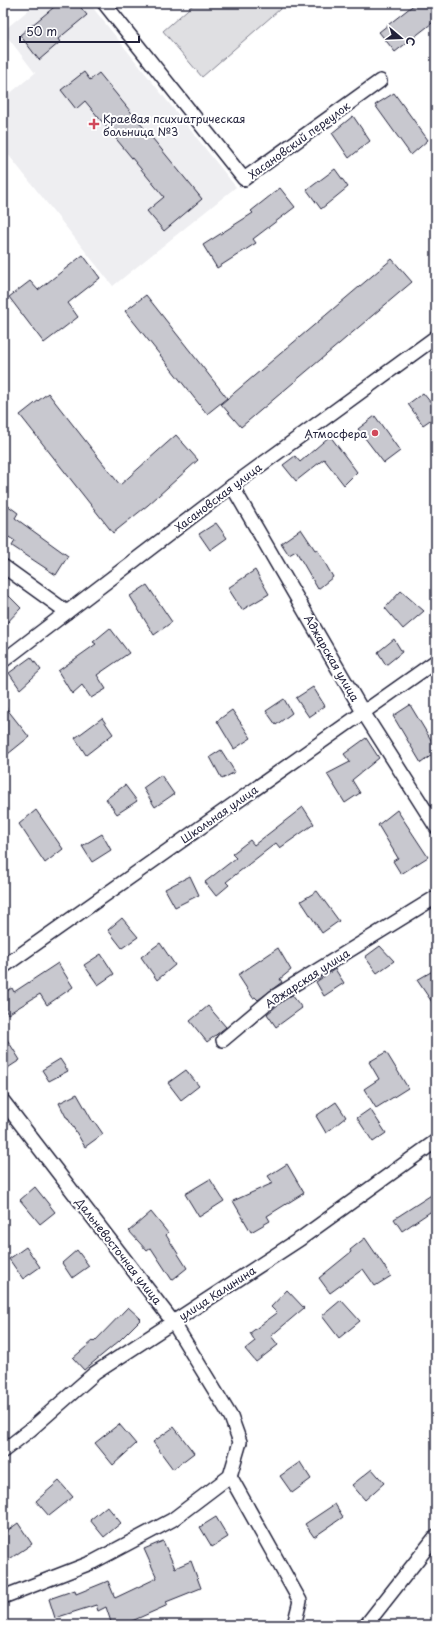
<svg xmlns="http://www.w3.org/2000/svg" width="439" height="1628" font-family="'Playpen Sans',sans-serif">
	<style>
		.built { fill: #eeeef1 }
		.green { fill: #dfdfe2; stroke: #80808e }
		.building { fill: #c8c8cf; stroke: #22223b }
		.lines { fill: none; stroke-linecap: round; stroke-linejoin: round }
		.street-casing { stroke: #22223b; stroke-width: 16 }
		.street { stroke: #fff; stroke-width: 13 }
		.poi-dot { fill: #d1495b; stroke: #fff; stroke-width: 1.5 }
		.labels { text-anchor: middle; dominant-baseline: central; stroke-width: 4; stroke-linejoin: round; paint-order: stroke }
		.poi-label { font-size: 11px; fill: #22223b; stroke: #fff; text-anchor: start }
		.street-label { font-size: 11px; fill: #22223b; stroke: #fff }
	</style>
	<rect width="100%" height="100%" fill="#fff"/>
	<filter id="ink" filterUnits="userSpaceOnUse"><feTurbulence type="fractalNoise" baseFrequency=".025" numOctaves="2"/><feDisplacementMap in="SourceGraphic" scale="8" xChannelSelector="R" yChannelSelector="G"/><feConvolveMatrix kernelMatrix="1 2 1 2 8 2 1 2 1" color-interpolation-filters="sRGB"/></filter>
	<g filter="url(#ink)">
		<polygon class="built" points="37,3 89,3 236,187 113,286 3,148 3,99 35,73 3,31"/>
		<polygon class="green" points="195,3 287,3 202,77 163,31"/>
		<g class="building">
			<polygon points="59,3 77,3 87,15 58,39 60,42 39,60 20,35"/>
			<polygon points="416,3 436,3 436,20 395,52 379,32"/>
			<polygon points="84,72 90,80 99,73 202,199 164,231 147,211 164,197 85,101 76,109 61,90"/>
			<polygon points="394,93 428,140 411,155 375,105"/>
			<polygon points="353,116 370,141 349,158 332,133"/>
			<polygon points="335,169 348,187 321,209 307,190"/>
			<polygon points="280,188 295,207 253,239 256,243 217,268 203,245 253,213 251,211"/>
			<polygon points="83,255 100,278 68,303 78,317 44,343 9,297 30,281 38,290"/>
			<polygon points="392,259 412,282 241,427 221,404"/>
			<polygon points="146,295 227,398 207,414 125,311"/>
			<polygon points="48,393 120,485 176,435 198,460 148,505 113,533 20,415"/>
			<polygon points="423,393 436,409 436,416 423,425 408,404"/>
			<polygon points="375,416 400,451 384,463 358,429"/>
			<polygon points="330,436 357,472 344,485 324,459 296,481 283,465 295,456 300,462"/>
			<polygon points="3,502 18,513 15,518 68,556 56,575 12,546 15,541 4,534 3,536"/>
			<polygon points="216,523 227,538 210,550 199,534"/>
			<polygon points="301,529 315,550 317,549 333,577 318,589 296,551 289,555 281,543"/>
			<polygon points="255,570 269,594 242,610 228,588"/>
			<polygon points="147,585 172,622 154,635 130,596"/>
			<polygon points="401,591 424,611 403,629 385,608"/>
			<polygon points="9,596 21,608 3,627 3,603"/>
			<polygon points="110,628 129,653 97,675 106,689 91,698 82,685 72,694 58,671 96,644 93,642"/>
			<polygon points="394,639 402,652 386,665 378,652"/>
			<polygon points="31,657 41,670 20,689 9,673"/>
			<polygon points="313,687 325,706 309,717 296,698"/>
			<polygon points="284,699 292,713 276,725 266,711"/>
			<polygon points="3,704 29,737 3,758"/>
			<polygon points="410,705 436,748 436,752 421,763 393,716"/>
			<polygon points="232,710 251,738 234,749 217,721"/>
			<polygon points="102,718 113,734 86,755 75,738"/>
			<polygon points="366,738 379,758 352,780 360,793 345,803 327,774 350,762 344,754"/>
			<polygon points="221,750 235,772 222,779 210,757"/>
			<polygon points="161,775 174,794 155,807 143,788"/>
			<polygon points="125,785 137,801 117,814 106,799"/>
			<polygon points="303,807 314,824 280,848 276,843 226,882 229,885 216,896 205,882 236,858 232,854 250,840 254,845"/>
			<polygon points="36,810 63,849 45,863 19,824"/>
			<polygon points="397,810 428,857 401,874 393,861 398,858 378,825"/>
			<polygon points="102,834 111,850 92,862 82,846"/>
			<polygon points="190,876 199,895 175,907 165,889"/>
			<polygon points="317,891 339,921 322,933 301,901"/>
			<polygon points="122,918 138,937 122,948 108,930"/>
			<polygon points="160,943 175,965 157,980 141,957"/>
			<polygon points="380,946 394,961 377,973 365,957"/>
			<polygon points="278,948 291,970 280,979 282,982 258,1000 255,997 253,998 238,975"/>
			<polygon points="101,954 114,974 98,985 84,965"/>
			<polygon points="58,963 73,987 47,1005 40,994 8,1014 3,1007 3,993 12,988 14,992"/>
			<polygon points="335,969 344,983 324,996 316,982"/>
			<polygon points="436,969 436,1008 417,980"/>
			<polygon points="292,995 302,1008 276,1027 267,1014 279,1004"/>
			<polygon points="208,1006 226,1027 207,1042 190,1021"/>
			<polygon points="3,1033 20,1060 3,1071"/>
			<polygon points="386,1052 408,1088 376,1108 364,1089 379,1079 369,1062"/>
			<polygon points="60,1059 68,1071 49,1081 42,1070"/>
			<polygon points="186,1070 199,1086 181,1100 168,1083"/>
			<polygon points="77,1094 93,1122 94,1121 103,1134 85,1147 67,1117 66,1117 59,1103"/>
			<polygon points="336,1102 346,1117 326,1133 316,1116"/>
			<polygon points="370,1109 386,1133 373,1142 357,1118"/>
			<polygon points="287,1164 304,1193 267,1216 270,1221 251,1232 233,1201 273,1183 268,1176"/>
			<polygon points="210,1179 224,1201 199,1217 185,1194"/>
			<polygon points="35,1187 55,1212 40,1224 20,1200"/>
			<polygon points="436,1192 436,1208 402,1231 394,1219"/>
			<polygon points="151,1212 168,1233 166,1235 187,1268 172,1280 151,1248 147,1251 129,1231"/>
			<polygon points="365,1238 391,1276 375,1286 363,1269 330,1293 319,1278 351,1252 350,1250"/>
			<polygon points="26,1247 40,1267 23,1279 9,1259"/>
			<polygon points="77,1250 89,1266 72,1278 62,1263"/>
			<polygon points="287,1290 304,1308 271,1336 278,1345 256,1362 245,1349 255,1341 250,1333 277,1313 271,1307"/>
			<polygon points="341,1300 360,1321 339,1338 322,1316"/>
			<polygon points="128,1307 141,1319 119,1341 84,1370 73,1358 93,1341 94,1342"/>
			<polygon points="119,1424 136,1444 113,1465 95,1443"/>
			<polygon points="174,1427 194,1453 173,1469 153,1442"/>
			<polygon points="300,1462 311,1479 292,1493 280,1476"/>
			<polygon points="372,1469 384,1483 365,1500 352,1485"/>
			<polygon points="59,1481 73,1497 49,1516 36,1501"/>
			<polygon points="335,1504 343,1517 314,1537 305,1524"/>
			<polygon points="107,1506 121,1523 104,1537 90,1520"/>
			<polygon points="216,1517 228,1537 212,1547 200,1527"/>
			<polygon points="18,1523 32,1544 8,1560 3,1553 3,1534"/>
			<polygon points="163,1541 175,1568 191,1561 201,1588 166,1602 168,1605 123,1625 112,1625 106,1607 98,1611 96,1605 55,1618 49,1599 75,1590 76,1594 108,1581 115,1598 157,1578 144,1549"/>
		</g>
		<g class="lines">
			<defs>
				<g id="street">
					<polyline points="104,3 244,179 380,81"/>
					<polyline points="232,486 363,712 436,827"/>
					<polyline points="3,566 67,612"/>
					<polyline points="3,661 232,486 436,337"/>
					<polyline points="3,967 436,661"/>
					<polyline points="223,1040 274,997 436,897"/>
					<polyline points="3,1101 173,1322 231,1417 240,1442 230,1476"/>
					<polyline points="3,1451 30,1430 95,1373 300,1239 436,1141"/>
					<polyline points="230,1476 300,1601 294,1625"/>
					<polyline points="3,1597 93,1562 172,1520 230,1476"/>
					<polyline points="366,1625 436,1536"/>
				</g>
			</defs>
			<use href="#street" class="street-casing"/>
			<use href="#street" class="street"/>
		</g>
	</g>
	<g class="poi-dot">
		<path d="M92 118h4v4h4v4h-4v4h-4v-4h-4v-4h4z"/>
		<circle cx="375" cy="433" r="4"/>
	</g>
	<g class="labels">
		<g class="poi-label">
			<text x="103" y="118">Краевая психиатрическая<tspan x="103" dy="13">больница №3</tspan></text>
			<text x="367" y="433" text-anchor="end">Атмосфера</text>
		</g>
		<g class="street-label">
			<text transform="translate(299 140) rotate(-36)">Хасановский переулок</text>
			<text transform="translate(218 497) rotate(-37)">Хасановская улица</text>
			<text transform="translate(332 658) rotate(60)">Аджарская улица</text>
			<text transform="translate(219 814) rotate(-35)">Школьная улица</text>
			<text transform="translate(307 978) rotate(-33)">Аджарская улица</text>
			<text transform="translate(119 1251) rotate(52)">Дальневосточная улица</text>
			<text transform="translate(217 1293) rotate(-33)">улица Калинина</text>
		</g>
	</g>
	<rect width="439" height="1628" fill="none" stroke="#fff" stroke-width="16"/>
	<rect x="8" y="8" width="423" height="1612" fill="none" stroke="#22223b" stroke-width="1.5" filter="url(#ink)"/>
	<g transform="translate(401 38) rotate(109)" stroke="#ffffff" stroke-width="3" paint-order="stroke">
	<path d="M0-3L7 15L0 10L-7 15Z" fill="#22223b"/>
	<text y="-6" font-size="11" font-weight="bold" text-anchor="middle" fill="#22223b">С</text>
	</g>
	<path d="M20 36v6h119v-6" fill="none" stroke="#22223b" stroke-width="2"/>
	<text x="26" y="36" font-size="12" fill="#22223b" stroke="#ffffff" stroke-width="3" paint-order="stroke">50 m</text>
</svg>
